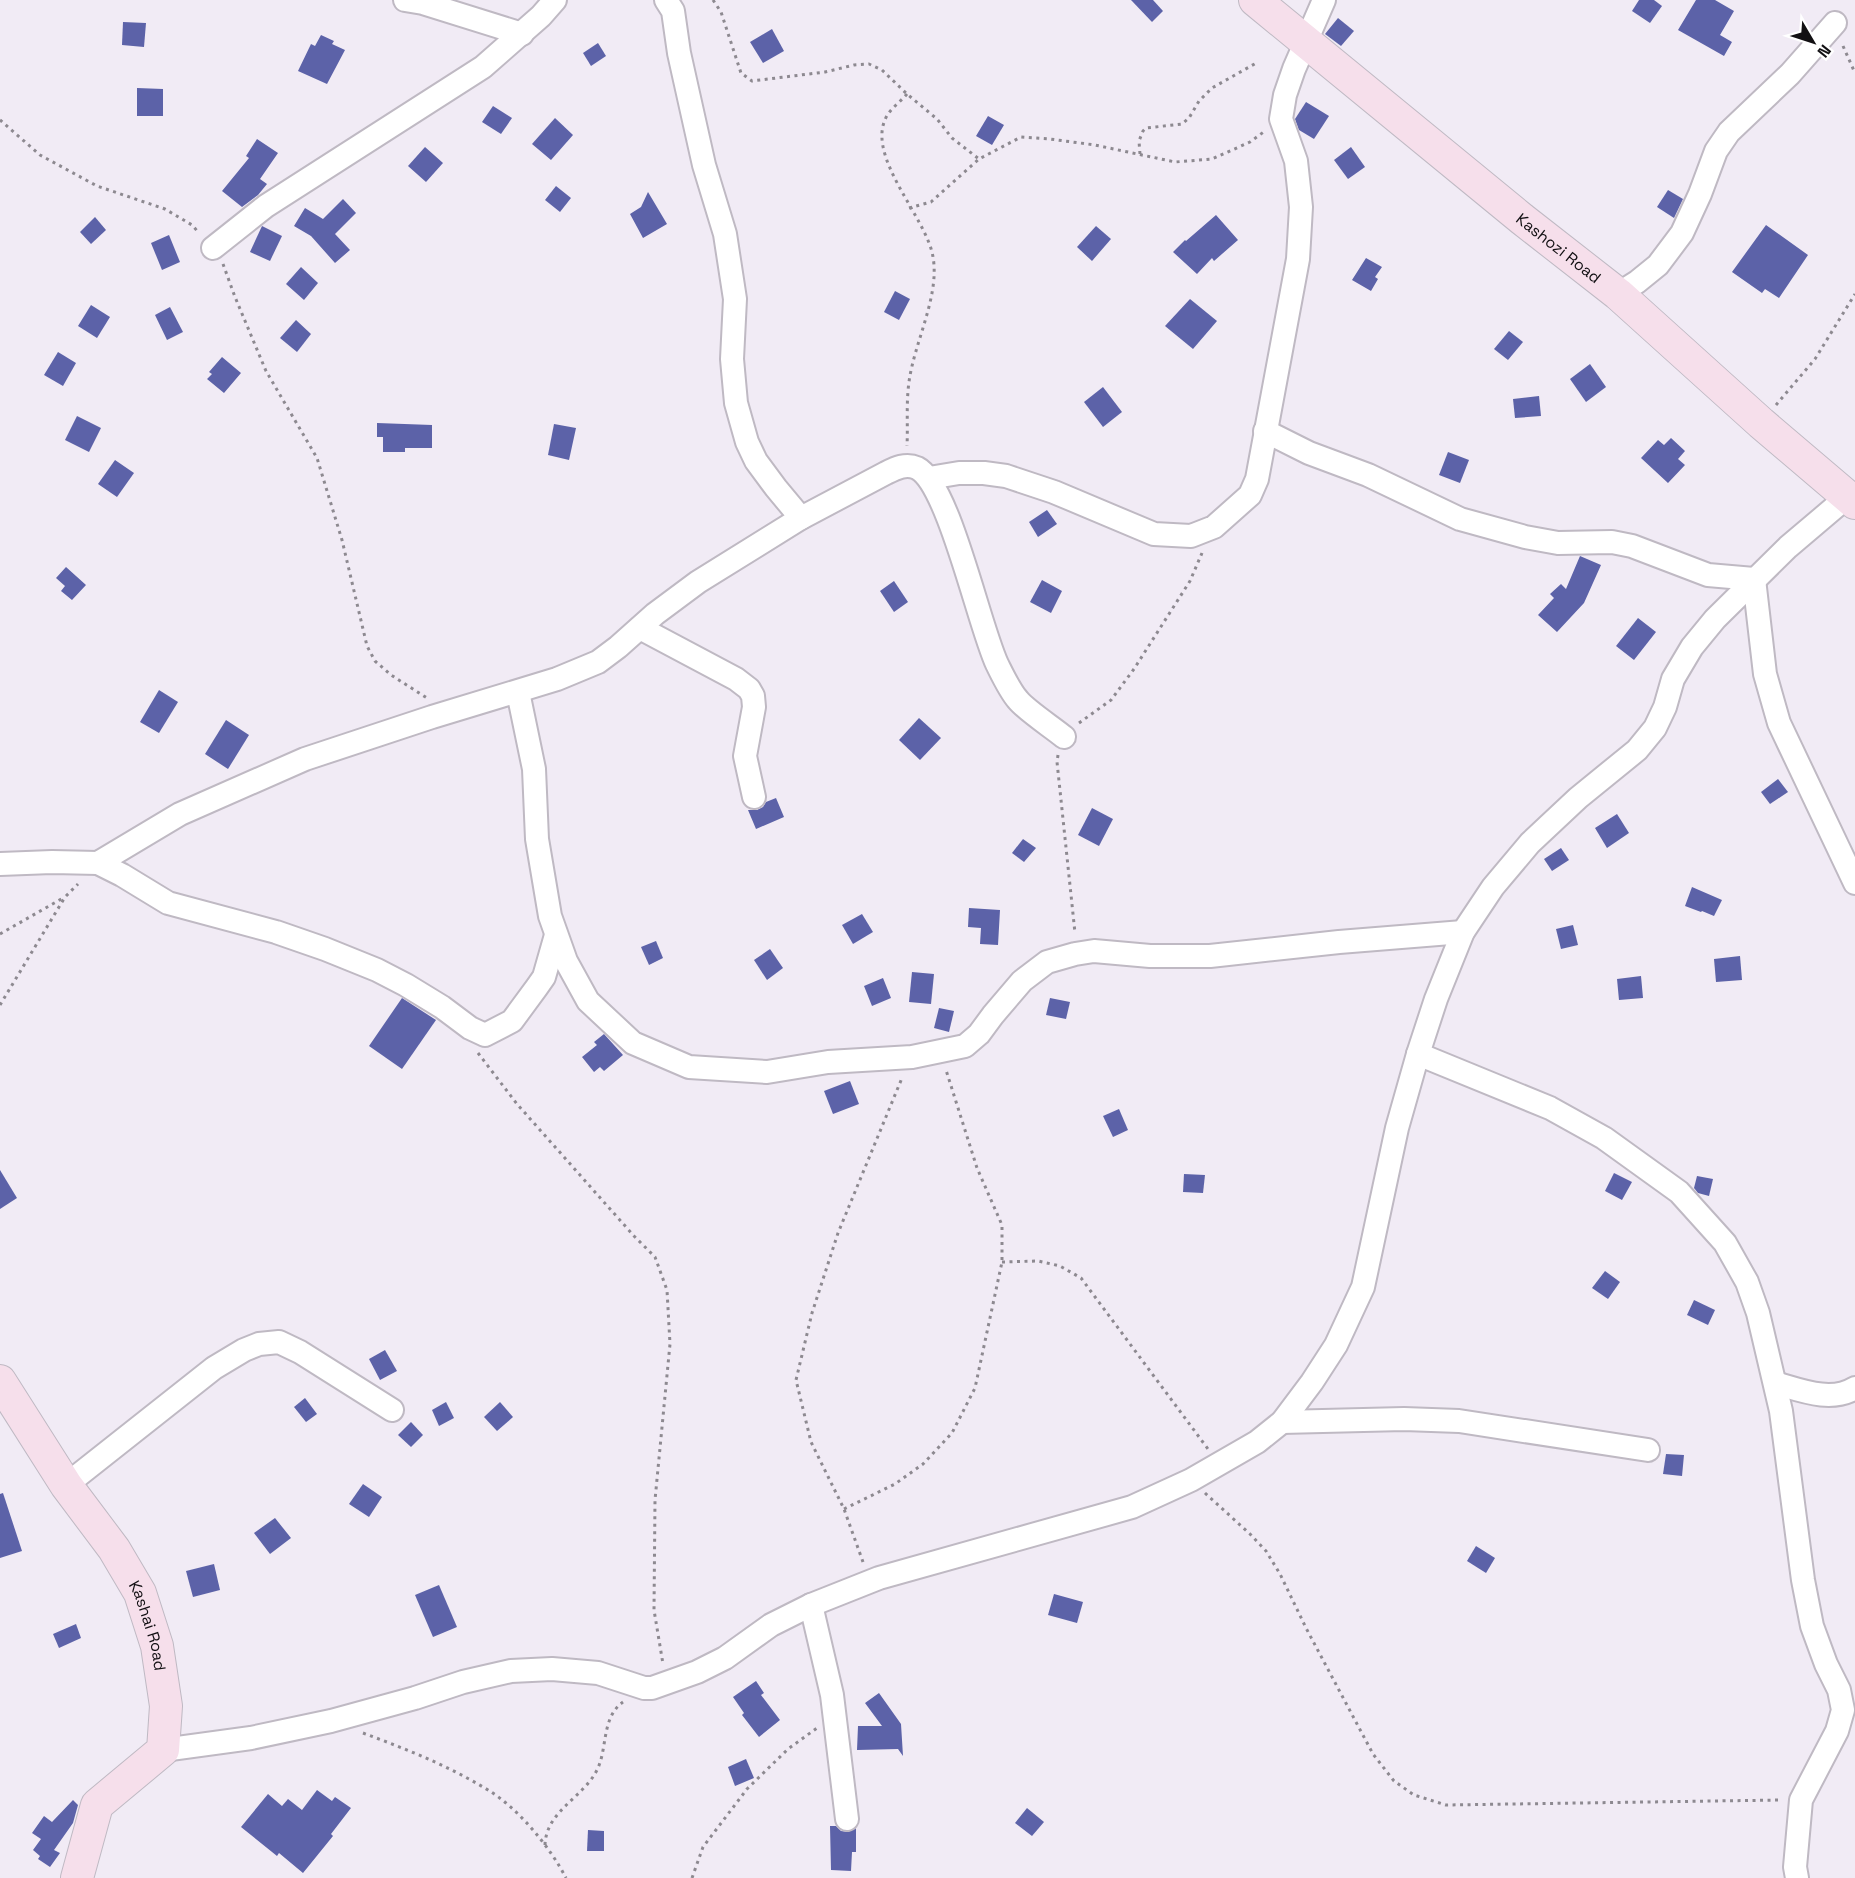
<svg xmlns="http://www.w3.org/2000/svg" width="1855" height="1878" font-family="'Space Grotesk',sans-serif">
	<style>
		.building { fill: #5c62a8 }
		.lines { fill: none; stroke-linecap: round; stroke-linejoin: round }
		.street-casing { stroke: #bfb9c3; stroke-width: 26 }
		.secondary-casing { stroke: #bfb9c3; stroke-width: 34 }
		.path { stroke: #8d8990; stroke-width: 3; stroke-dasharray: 3 4.5; stroke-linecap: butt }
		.street { stroke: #fff; stroke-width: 22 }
		.secondary { stroke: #f6dfeb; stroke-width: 32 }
		.labels { text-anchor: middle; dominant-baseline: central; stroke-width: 6; stroke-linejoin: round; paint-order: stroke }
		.street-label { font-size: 16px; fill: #121013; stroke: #fff }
	</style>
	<rect width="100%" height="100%" fill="#f1ebf5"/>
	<g class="building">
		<polygon points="1131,0 1153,0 1163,11 1152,22"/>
		<polygon points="1639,0 1654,0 1662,6 1650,23 1632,11"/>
		<polygon points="1696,0 1715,0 1734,11 1720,35 1732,42 1724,56 1678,30"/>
		<polygon points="1338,18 1354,31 1341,46 1325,34"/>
		<polygon points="123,22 146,23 144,47 122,45"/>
		<polygon points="772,29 784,51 763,63 750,42"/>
		<polygon points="321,35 334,41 332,44 345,50 327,84 298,71 311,44 315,46"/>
		<polygon points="598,43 606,56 591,66 583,53"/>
		<polygon points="137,88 163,89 163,116 137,116"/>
		<polygon points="1306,102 1329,116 1314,139 1299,130 1295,119"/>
		<polygon points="493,106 512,118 501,134 482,122"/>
		<polygon points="988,116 1004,125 992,145 976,136"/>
		<polygon points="555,118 573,135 551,160 532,144"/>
		<polygon points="257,139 278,153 260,179 267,184 258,195 242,207 222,191 249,158 246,156"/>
		<polygon points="425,147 443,163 426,182 408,166"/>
		<polygon points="1351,147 1365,167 1348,179 1334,160"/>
		<polygon points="556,186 571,198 560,212 545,200"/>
		<polygon points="1668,190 1683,199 1674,218 1657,207"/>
		<polygon points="648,192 667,224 643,238 630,214 641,207"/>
		<polygon points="343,199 356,213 335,234 350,250 335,263 311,236 294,226 305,208 323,219"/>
		<polygon points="1216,215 1238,240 1214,261 1212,258 1197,274 1173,252 1185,240 1186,241"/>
		<polygon points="95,217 106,230 91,244 80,232"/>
		<polygon points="1766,225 1808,255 1779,298 1765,289 1762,293 1732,272"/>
		<polygon points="262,226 282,236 270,261 250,252"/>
		<polygon points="1096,226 1111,239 1092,261 1077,247"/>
		<polygon points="169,235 180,262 162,270 151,243"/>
		<polygon points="1366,258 1382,267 1375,277 1378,279 1371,291 1352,280"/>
		<polygon points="301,267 318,283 304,300 286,284"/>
		<polygon points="895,291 910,299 899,320 884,312"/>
		<polygon points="1190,299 1217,321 1193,349 1165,326"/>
		<polygon points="91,305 110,317 97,338 78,326"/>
		<polygon points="170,307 183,332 167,340 155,315"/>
		<polygon points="296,320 311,334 297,352 280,338"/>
		<polygon points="1509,331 1523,342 1508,360 1494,349"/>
		<polygon points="58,352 76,363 63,386 44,375"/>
		<polygon points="222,357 241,373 224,393 207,379 212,374 209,372"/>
		<polygon points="1590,364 1606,387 1586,402 1570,379"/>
		<polygon points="1103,387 1122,412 1103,427 1084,402"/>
		<polygon points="1539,396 1541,416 1515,418 1513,399"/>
		<polygon points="77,416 101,428 89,452 65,440"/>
		<polygon points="377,423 432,425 432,448 405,448 405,452 383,452 383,437 377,437"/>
		<polygon points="554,424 576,428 569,460 548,455"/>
		<polygon points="1671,438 1685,451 1678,459 1685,465 1668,483 1641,458 1658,440 1664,445"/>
		<polygon points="1448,452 1469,460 1460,483 1439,475"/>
		<polygon points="115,460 134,473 117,497 98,484"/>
		<polygon points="1047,510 1057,524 1038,537 1029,522"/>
		<polygon points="1580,556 1601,565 1584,603 1557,632 1538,615 1554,598 1550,594 1561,584 1566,589"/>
		<polygon points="66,567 86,585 72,600 61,591 65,586 56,578"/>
		<polygon points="1042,580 1062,591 1051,613 1030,602"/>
		<polygon points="894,581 908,602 894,612 880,591"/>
		<polygon points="1638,618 1656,632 1634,660 1616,646"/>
		<polygon points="159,690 178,702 159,733 140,722"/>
		<polygon points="919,718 941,738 920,760 899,740"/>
		<polygon points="226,720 249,735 228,769 205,754"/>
		<polygon points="1778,779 1788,792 1770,804 1761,792"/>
		<polygon points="776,798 784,817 756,829 748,810 757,810 763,807 766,802"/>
		<polygon points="1092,808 1113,819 1099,846 1078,835"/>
		<polygon points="1617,814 1629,833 1607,848 1595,828"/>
		<polygon points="1023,839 1036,848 1024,862 1012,853"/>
		<polygon points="1561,848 1569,860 1552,871 1544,859"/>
		<polygon points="1692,887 1722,900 1714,916 1702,911 1701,912 1685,906"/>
		<polygon points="969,908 1000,910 998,945 980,944 981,928 968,927"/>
		<polygon points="862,914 873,932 853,944 842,925"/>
		<polygon points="1573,925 1578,945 1561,949 1556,929"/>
		<polygon points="656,941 663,958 649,965 641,947"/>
		<polygon points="770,949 783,968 767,980 754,960"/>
		<polygon points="1740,956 1742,980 1716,982 1714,959"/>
		<polygon points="912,972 934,974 931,1004 909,1002"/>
		<polygon points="1641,976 1643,998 1619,1000 1617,979"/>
		<polygon points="883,978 891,998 872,1006 864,986"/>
		<polygon points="402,998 436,1020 402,1069 369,1046"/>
		<polygon points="1050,998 1070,1002 1066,1019 1046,1015"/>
		<polygon points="939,1008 954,1011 949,1032 934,1028"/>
		<polygon points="604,1034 623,1055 604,1071 600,1067 594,1072 582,1057 597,1045 594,1042"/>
		<polygon points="850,1081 859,1104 833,1114 824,1091"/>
		<polygon points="1119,1109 1128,1130 1113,1137 1103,1116"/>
		<polygon points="0,1170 17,1198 0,1209"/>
		<polygon points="1614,1173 1632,1182 1622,1200 1605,1191"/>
		<polygon points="1184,1174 1205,1175 1203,1193 1183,1192"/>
		<polygon points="1697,1176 1713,1179 1709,1196 1698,1193 1694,1188"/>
		<polygon points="1605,1271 1620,1282 1608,1299 1592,1288"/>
		<polygon points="1694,1300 1715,1310 1708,1325 1687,1315"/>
		<polygon points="385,1350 397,1371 380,1380 369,1359"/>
		<polygon points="305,1398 317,1414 306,1422 294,1407"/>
		<polygon points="446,1402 454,1418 439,1426 432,1410"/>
		<polygon points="500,1402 513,1417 497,1431 484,1417"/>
		<polygon points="411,1422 423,1435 411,1447 398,1435"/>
		<polygon points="1666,1454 1684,1455 1682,1476 1663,1474"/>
		<polygon points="363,1484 382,1497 369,1517 349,1504"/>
		<polygon points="3,1493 22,1551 0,1558 0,1494"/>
		<polygon points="275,1518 291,1538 270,1554 254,1533"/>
		<polygon points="1476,1546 1495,1558 1486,1573 1467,1561"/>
		<polygon points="214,1564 220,1590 193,1597 186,1571"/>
		<polygon points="439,1585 457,1627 433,1637 415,1595"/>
		<polygon points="1054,1594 1083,1602 1077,1623 1048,1615"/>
		<polygon points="76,1624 81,1638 59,1648 53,1634"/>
		<polygon points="756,1681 764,1693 761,1695 780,1720 759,1737 742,1715 744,1713 733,1697"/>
		<polygon points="879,1693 901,1724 903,1756 898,1749 857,1750 858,1726 882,1726 865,1703"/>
		<polygon points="746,1759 754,1778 735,1786 728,1767"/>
		<polygon points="317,1790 332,1801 335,1797 351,1808 331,1834 333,1836 303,1873 279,1853 277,1856 241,1827 268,1794 282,1806 288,1799 302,1810"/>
		<polygon points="73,1800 78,1805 73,1823 54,1850 60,1853 50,1867 38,1859 40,1856 33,1850 41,1839 32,1833 44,1816 52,1822"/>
		<polygon points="1027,1808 1044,1822 1032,1836 1015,1823"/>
		<polygon points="830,1826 836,1826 841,1831 848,1832 856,1828 856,1852 852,1852 851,1871 831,1870"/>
		<polygon points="588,1830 604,1831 604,1851 587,1851"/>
	</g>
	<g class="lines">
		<defs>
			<g id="street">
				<polyline points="405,0 423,3 522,34"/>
				<polyline points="666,0 673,11 679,53 704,165 725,234 735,299 732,359 736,403 747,442 756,461 776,488 801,518"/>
				<polyline points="213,248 266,206 483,67 541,16 555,0"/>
				<polyline points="1618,294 1637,282 1658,265 1682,233 1700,194 1716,151 1729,132 1790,74 1835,23"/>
				<polyline points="1265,431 1309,453 1368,475 1460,519 1525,537 1558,543 1612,542 1632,546 1708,575 1754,579 1765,674 1779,723 1855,883"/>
				<polyline points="929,478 959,473 984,473 1006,476 1054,492 1154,534 1191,536 1214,527 1250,495 1257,479 1298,259 1301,207 1296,161 1281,119 1285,95 1294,69 1324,0"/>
				<polyline points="640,628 736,679 749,689 753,696 754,707 745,756 754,797"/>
				<polyline points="518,692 534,769 537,839 550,916 566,961 588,1001 633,1043 689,1067 767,1072 828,1062 912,1057 965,1046 979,1034 993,1015 1022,981 1047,962 1075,954 1094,951 1150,956 1210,956 1339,942 1463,932"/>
				<polyline points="98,863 122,875 168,903 276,932 325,949 377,970 406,985 442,1007 470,1028 485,1035 512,1021 537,987 544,977 556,935"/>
				<path d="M0,864l52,-2 46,1 82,-49 125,-55 127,-42 125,-38 41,-17 20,-15 37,-33 43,-32 103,-64 85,-45c10,-5 20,-10 31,-5 32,16 62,158 80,196 6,12 13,27 21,36 9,11 34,27 46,37"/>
				<polyline points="1418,1054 1550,1108 1604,1138 1679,1192 1725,1243 1747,1282 1758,1313 1781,1411 1803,1580 1812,1626 1826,1664 1839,1690 1843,1710 1837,1731 1801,1800 1795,1867 1797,1878"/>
				<path d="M1775,1383c25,7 56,20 80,5"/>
				<polyline points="1282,1422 1404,1419 1459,1421 1648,1450"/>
				<polyline points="66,1485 214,1368 244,1350 259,1344 279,1342 300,1352 392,1410"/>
				<polyline points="811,1605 832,1695 847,1819"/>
				<polyline points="163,1750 251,1738 331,1721 415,1698 463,1682 511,1671 552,1669 598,1673 644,1688 652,1688 697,1672 725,1658 771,1625 811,1605 879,1578 1132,1507 1191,1480 1257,1442 1282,1422 1312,1382 1336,1345 1363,1287 1397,1128 1418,1054 1436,999 1463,932 1493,887 1530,843 1578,798 1637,750 1655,728 1665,707 1673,679 1692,647 1715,619 1788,547 1847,497 1855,494"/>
			</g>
			<g id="secondary">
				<path id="s1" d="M1255,0l267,219 96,75 143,129 94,80"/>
				<path id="s2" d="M0,1381l66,104 48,64 26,44 17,53 9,60 -3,44 -66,55 -20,73"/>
			</g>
		</defs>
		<use href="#street" class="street-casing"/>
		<use href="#secondary" class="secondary-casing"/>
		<g class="path">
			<polyline points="713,0 721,12 741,73 752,81 825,72 854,65 869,64 882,70 907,94 937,119 952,138 979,159"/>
			<polyline points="1843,46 1855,73"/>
			<path d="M907,94c-6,7 -14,13 -19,20 -26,40 39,103 45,143 7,39 -19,86 -24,125 -3,21 -1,43 -2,64"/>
			<polyline points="0,120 40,155 97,186 165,209 192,225 199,233"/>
			<polyline points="1140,154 1139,141 1143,131 1146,128 1182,124 1189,118 1199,101 1212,88 1258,62"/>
			<polyline points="909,208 931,202 979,159 1021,137 1050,139 1095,145 1175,162 1212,159 1250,142 1265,131"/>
			<polyline points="223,264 235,297 266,371 317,458 342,540 367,646 375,661 391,675 427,698"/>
			<polyline points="1776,405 1815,359 1855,294"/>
			<polyline points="1079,723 1111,700 1134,669 1190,581 1202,553"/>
			<polyline points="1058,755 1057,762 1075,933"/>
			<polyline points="0,934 63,898"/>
			<polyline points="0,1005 65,897 78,884"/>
			<polyline points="478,1053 517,1104 634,1236 655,1257 667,1290 670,1344 655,1500 654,1610 663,1664"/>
			<polyline points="1002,1262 1038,1261 1060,1266 1081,1278 1208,1449"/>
			<polyline points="1205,1493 1250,1534 1266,1551 1280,1574 1306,1628 1373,1754 1394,1781 1414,1795 1446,1805 1781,1800"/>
			<polyline points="844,1509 895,1484 923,1464 952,1433 975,1388 1002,1262 1002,1225 977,1168 946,1070"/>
			<polyline points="863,1562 844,1509 811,1442 796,1380 812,1313 838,1233 902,1078"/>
			<path d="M363,1733c43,16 86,33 125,57 30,18 62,57 78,88"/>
			<path d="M545,1845c1,-34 38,-47 52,-75 11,-22 4,-52 26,-68"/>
			<polyline points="692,1878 703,1847 747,1789 788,1749 817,1728"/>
		</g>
		<use href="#street" class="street"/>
		<use href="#secondary" class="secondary"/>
	</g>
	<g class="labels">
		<g class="street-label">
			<text stroke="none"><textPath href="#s1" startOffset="392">Kashozi Road</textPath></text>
			<text stroke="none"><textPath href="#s2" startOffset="288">Kashai Road</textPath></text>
		</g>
	</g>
	<g transform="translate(1813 42) rotate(129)" stroke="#ffffff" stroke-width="4.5" paint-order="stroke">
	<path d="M0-4.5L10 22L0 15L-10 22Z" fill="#121013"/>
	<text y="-9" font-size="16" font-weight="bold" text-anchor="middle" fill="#121013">N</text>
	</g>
</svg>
